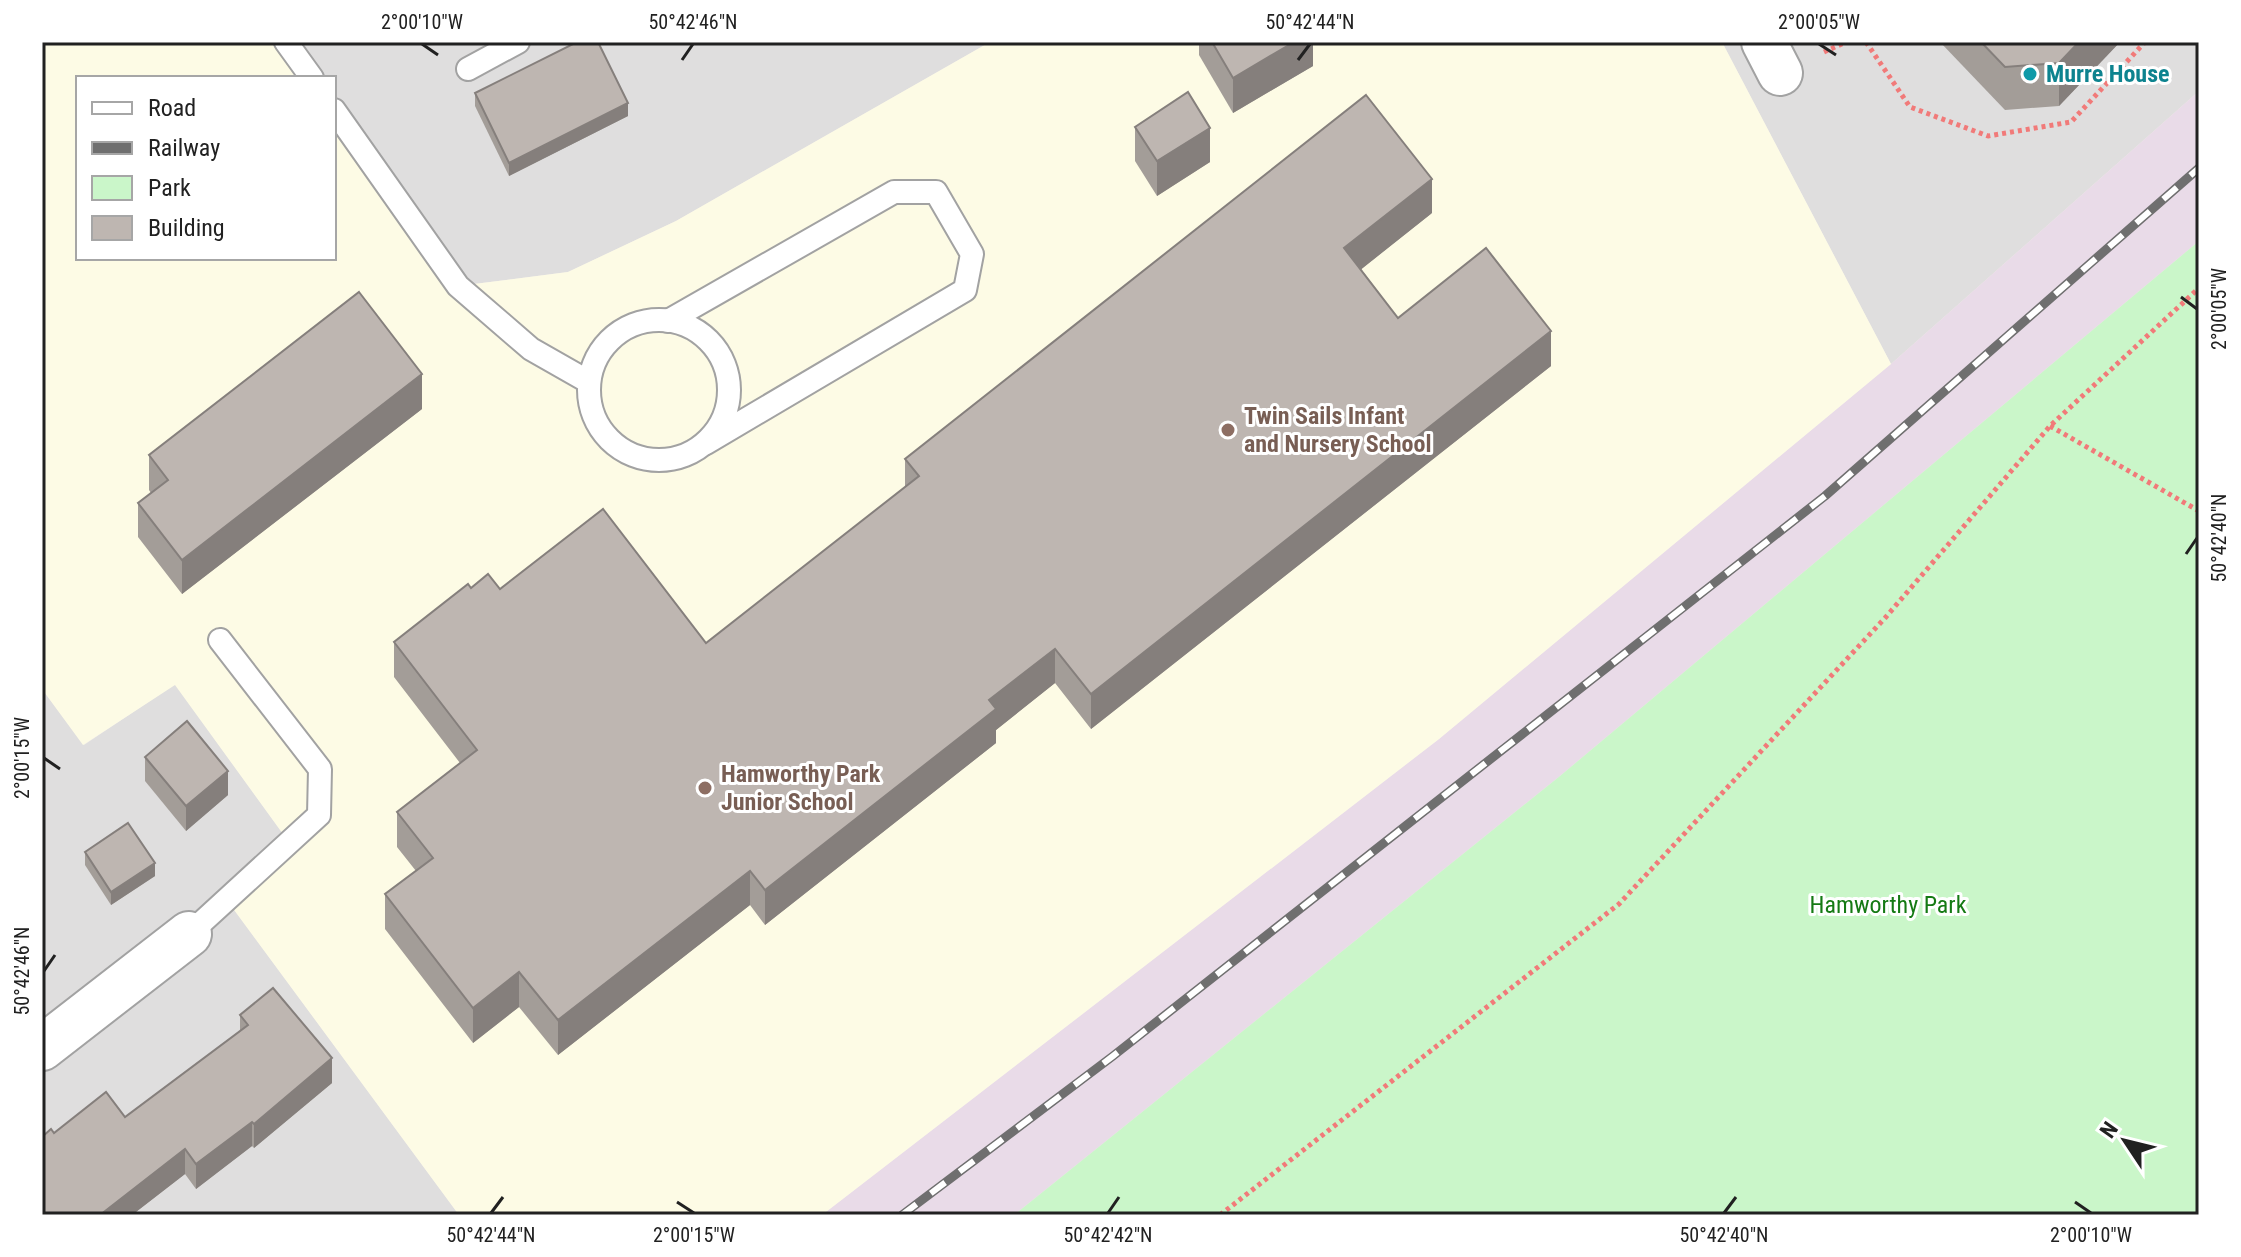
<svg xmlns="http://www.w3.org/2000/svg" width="2241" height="1257" font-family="'Roboto Condensed',sans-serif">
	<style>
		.residential { fill: #dfdede }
		.industrial { fill: #e9dbe8 }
		.education { fill: #fdfbe5 }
		.park { fill: #caf6c9 }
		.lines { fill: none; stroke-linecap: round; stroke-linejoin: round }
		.lane-casing { stroke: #a2a2a2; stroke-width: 26 }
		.street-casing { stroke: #a2a2a2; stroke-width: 48 }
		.path { stroke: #f17a79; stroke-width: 5; stroke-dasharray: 4 4; stroke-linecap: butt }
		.lane { stroke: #fff; stroke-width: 22 }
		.street { stroke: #fff; stroke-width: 44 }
		.rail-casing { stroke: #6f6f6f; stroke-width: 9 }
		.rail { stroke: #fff; stroke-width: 6; stroke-dasharray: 18; stroke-linecap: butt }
		.wall { fill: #a39d98 }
		.shaded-wall { fill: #857f7c }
		.building { fill: #beb6b1; stroke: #857f7c; stroke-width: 2 }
		.ticks { fill: none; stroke: #212121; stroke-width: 3 }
		.culture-dot { fill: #0f9aa8; stroke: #fff; stroke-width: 3 }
		.education-dot { fill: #8d6e63; stroke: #fff; stroke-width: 3 }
		.labels { text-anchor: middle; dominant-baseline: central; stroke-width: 6; stroke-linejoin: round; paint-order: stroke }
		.culture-label { font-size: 24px; font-weight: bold; fill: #0d838f; stroke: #fff; text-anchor: start }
		.education-label { font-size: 24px; font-weight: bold; fill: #785e54; stroke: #fff; text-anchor: start }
		.park-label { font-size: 24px; fill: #157a14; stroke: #fff }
		.neatline { fill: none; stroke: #212121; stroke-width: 3 }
		.ticks-label { font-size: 20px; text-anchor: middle; fill: #212121 }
	</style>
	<rect width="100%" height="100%" fill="#f1ede8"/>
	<g class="residential">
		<polygon points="286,42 990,42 676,221 568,272 458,286 334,110 334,78 312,78"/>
		<polygon points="1722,42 2199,42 2199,91 1891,364"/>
		<polygon points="175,684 291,845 227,900 459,1215 42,1215 42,689 84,745"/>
	</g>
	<polygon class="industrial" points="2199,91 2199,241 1560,776 1014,1215 822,1215 1439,739 1891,364"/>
	<polygon class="education" points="42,42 286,42 312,78 78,78 78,258 334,258 334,110 458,286 568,272 676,221 990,42 1722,42 1891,364 1439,739 822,1215 459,1215 226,899 291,845 175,685 83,745 42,689"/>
	<polygon class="park" points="2199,241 2199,1215 1014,1215 1560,776"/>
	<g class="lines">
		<defs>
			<g id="lane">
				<polyline points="286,42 312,78"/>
				<polyline points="468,69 518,42"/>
				<polyline points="334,110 458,286 531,349 589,382"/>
				<circle cx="659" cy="390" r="70"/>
				<polyline points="668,321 894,192 936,192 972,254 965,290 706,443"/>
				<polyline points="189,934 319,815 320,769 220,640"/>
			</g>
			<g id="street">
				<polyline points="1764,42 1780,73"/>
				<polyline points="42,1048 189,934"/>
			</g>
		</defs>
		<use href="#lane" class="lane-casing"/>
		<use href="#street" class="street-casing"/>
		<g class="path">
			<polyline points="1866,42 1910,107 1988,136 2071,122 2145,42"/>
			<polyline points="1824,52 1846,42"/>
			<polyline points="2050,426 2199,511"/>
			<polyline points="1220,1215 1619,904 1885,618 2050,426 2199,288"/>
		</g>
		<use href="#lane" class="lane"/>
		<use href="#street" class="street"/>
		<defs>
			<polyline id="rail" points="902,1215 1113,1056 1825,496 2199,168"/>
		</defs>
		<use href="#rail" class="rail-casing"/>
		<use href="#rail" class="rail"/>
	</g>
	<g class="wall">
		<polygon points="1199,42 1313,42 1313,66 1233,113 1199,55"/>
		<polygon points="1940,42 2120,42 2059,106 2005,110"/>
		<polygon points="475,93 628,116 509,176 475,106"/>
		<polygon points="1135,127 1210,162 1157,196 1135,161"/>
		<polygon points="1432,213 1361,269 1398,318 1551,366 1091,729 1055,683 996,730 996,743 765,925 750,905 558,1055 519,1007 473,1043 385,929 385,894 416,871 397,847 397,812 460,763 394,677 394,642 471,588 500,589 706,643 905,487 905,459"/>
		<polygon points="422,409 182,594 138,537 138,503 151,493 149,490 149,455"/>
		<polygon points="145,757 228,795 186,831 145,781"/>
		<polygon points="85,852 155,876 111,905 85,865"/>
		<polygon points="240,1015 332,1083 254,1148 252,1146 196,1189 185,1174 132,1215 42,1215 54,1133 125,1117 240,1031"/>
	</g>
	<g class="shaded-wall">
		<polygon points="1294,42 1313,42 1313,66 1233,113 1233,78"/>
		<polygon points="2079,42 2120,42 2059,106 2059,63"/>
		<polygon points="628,103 628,116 509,176 509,163"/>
		<polygon points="1210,128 1210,162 1157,196 1157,161"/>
		<polygon points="1432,179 1432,213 1344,283 1344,248"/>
		<polygon points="1551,331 1551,366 1091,729 1091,694"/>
		<polygon points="422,374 422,409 182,594 182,560"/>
		<polygon points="1055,649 1055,683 996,730 996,743 765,925 765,890 989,700"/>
		<polygon points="228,771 228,795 186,831 186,806"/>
		<polygon points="155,863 155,876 111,905 111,892"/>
		<polygon points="750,871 750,905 558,1055 558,1020"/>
		<polygon points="519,972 519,1007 473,1043 473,1008"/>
		<polygon points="332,1058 332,1083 254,1148 254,1124"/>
		<polygon points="252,1122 252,1146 196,1189 196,1164"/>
		<polygon points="185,1149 185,1174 132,1215 100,1215"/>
	</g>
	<g class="building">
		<polygon points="577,42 598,42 628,103 509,163 475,93"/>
		<polygon points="1212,42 1294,42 1233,78"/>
		<polygon points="1981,42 2079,42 2059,63 2005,67"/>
		<polygon points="1188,92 1210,128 1157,161 1135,127"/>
		<polygon points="1366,95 1432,179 1344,248 1398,318 1486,248 1551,331 1091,694 1055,649 989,700 996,709 765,890 750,871 558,1020 519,972 473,1008 385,894 433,858 397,812 477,750 394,642 468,584 471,588 488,574 500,589 603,509 706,643 919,476 905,459"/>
		<polygon points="359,292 422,374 182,560 138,503 168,480 149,455"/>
		<polygon points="187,721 228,771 186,806 145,757"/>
		<polygon points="128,823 155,863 111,892 85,852"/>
		<polygon points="273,988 332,1058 254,1124 252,1122 196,1164 185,1149 100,1215 42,1215 42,1137 51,1129 54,1133 106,1092 125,1117 248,1025 240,1015"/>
	</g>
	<path class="ticks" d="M422,44l16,11M1819,44l17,11M682,60l11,-16M1298,60l12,-16M2181,297l16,12M2186,554l11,-16M44,758l16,11M44,971l11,-16M677,1202l17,11M2075,1202l16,11M491,1213l12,-16M1108,1213l11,-16M1724,1213l12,-16"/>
	<circle class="culture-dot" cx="2030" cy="74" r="8"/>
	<g class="education-dot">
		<circle cx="1228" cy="430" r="8"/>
		<circle cx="705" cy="788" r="8"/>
	</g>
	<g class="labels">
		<g class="culture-label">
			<text x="2046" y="74">Murre House</text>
		</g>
		<g class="education-label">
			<text x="1244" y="416">Twin Sails Infant<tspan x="1244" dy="28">and Nursery School</tspan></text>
			<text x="721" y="774">Hamworthy Park<tspan x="721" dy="28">Junior School</tspan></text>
		</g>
		<g class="park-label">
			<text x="1888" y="905">Hamworthy Park</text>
		</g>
	</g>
	<rect width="2241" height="1257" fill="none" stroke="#ffffff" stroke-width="88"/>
	<rect x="76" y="76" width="260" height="184" fill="#ffffff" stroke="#a6a6a6" stroke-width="2"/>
	<rect x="92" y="102" width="40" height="12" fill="#ffffff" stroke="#a6a6a6" stroke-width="2"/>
	<text x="148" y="116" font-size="24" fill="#212121">Road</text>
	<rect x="92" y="142" width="40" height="12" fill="#6f6f6f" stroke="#a6a6a6" stroke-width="2"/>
	<text x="148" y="156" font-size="24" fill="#212121">Railway</text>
	<rect x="92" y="176" width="40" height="24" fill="#caf6c9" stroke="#a6a6a6" stroke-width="2"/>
	<text x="148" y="196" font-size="24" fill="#212121">Park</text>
	<rect x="92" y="216" width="40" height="24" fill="#beb6b1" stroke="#a6a6a6" stroke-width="2"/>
	<text x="148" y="236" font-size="24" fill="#212121">Building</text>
	<g transform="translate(2125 1141) rotate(305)" stroke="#ffffff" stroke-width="6" paint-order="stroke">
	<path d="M0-6L14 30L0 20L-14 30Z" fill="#212121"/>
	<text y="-12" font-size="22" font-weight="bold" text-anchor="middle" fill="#212121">N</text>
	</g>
	<rect x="44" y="44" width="2153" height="1169" class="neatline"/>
	<g class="ticks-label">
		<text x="422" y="29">2°00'10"W</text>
		<text x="693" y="29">50°42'46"N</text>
		<text x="1310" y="29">50°42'44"N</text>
		<text x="1819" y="29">2°00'05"W</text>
		<text transform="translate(2219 309) rotate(-90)" y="7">2°00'05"W</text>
		<text transform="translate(2219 538) rotate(-90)" y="7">50°42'40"N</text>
		<text transform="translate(22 758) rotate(-90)" y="7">2°00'15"W</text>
		<text transform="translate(22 971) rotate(-90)" y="7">50°42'46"N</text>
		<text x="491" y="1242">50°42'44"N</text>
		<text x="694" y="1242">2°00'15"W</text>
		<text x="1108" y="1242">50°42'42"N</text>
		<text x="1724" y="1242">50°42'40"N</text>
		<text x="2091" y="1242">2°00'10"W</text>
	</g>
</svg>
